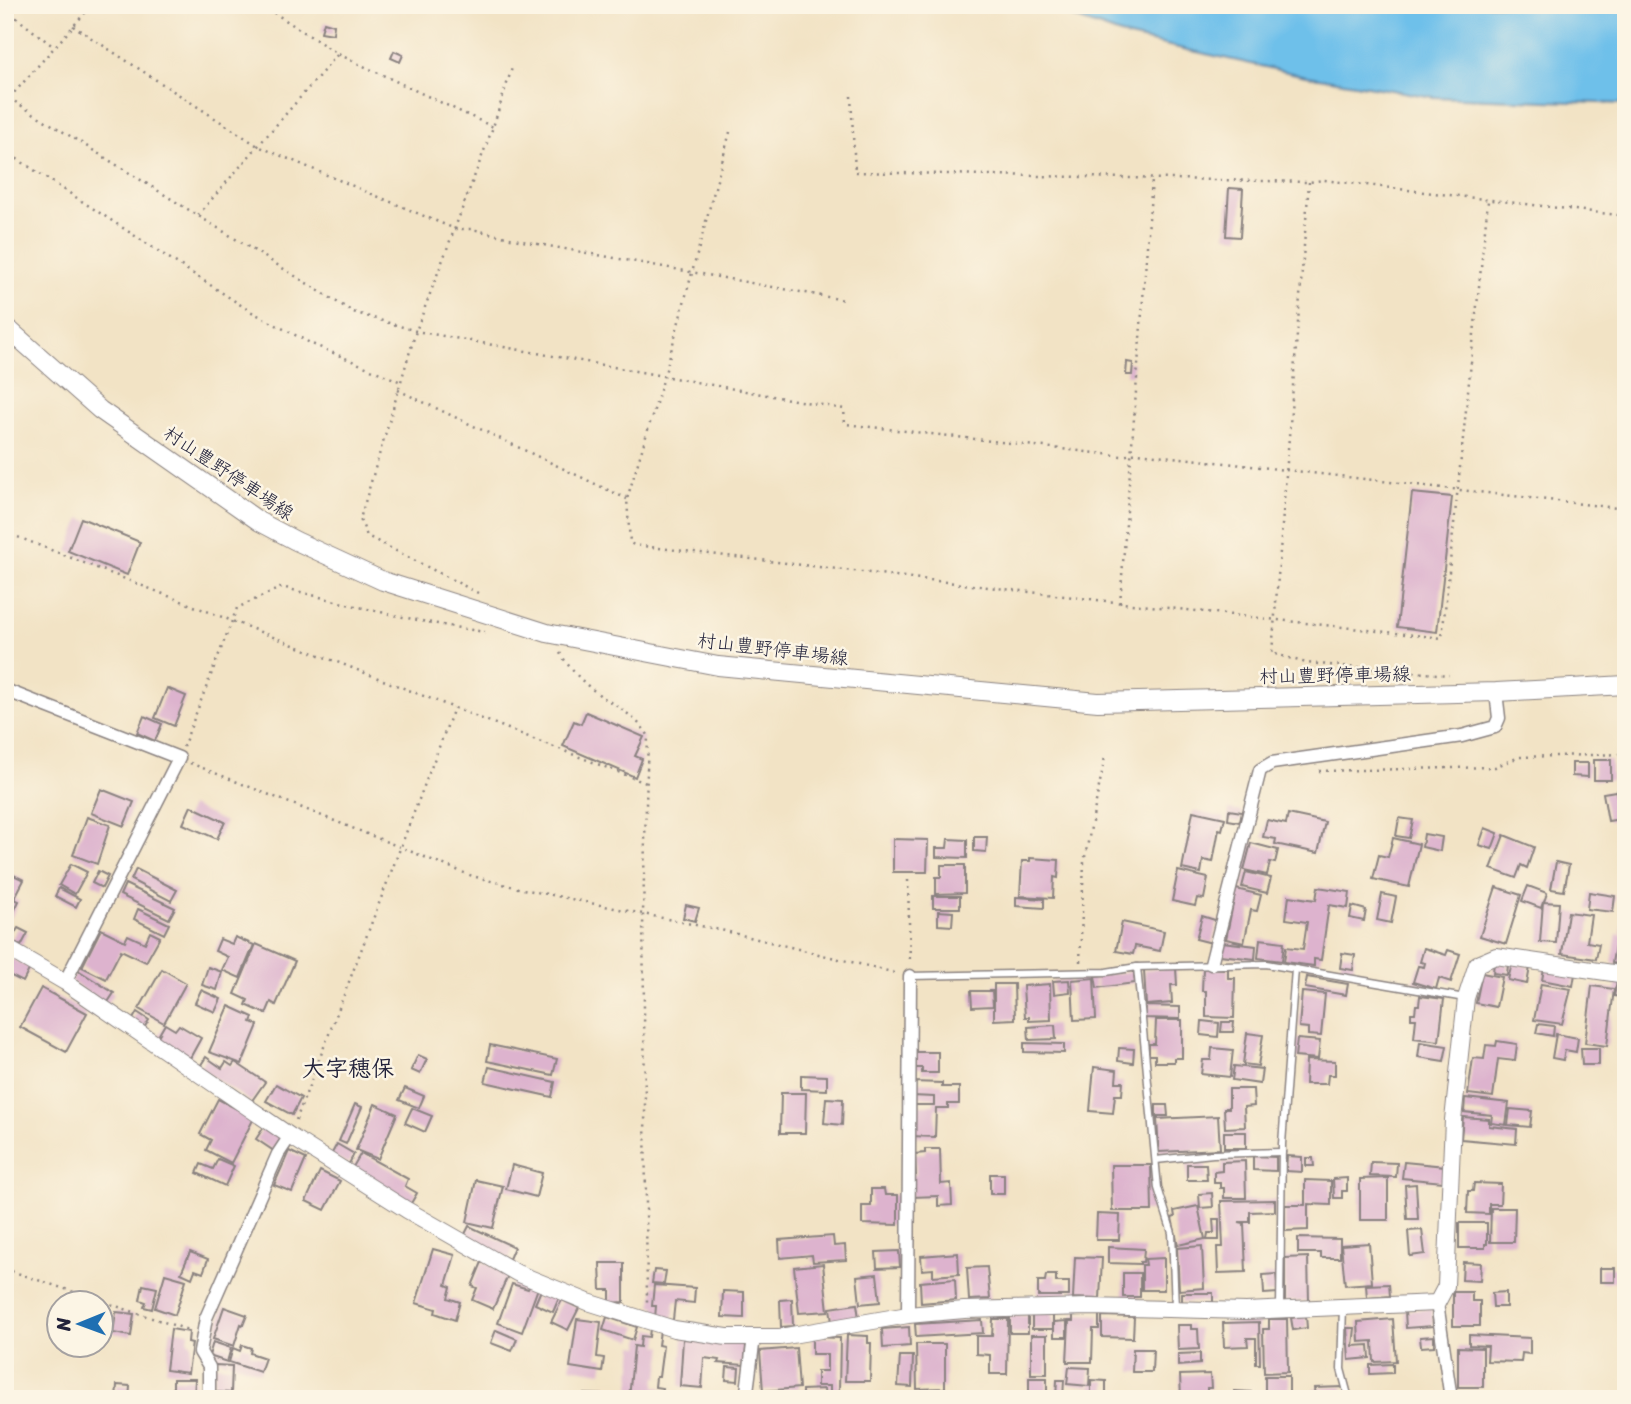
<svg xmlns="http://www.w3.org/2000/svg" width="1631" height="1404" font-family="Sriracha,'Klee One',sans-serif">
	<style>
		.water { fill: #6ec0ea; stroke: #487192; stroke-width: 2 }
		.building { fill: #ddb3ce }
		.lines { fill: none; stroke-linecap: round; stroke-linejoin: round }
		.service-casing { stroke: #8a8280; stroke-width: 9 }
		.minor-casing { stroke: #8a8280; stroke-width: 15 }
		.tertiary-casing { stroke: #8a8280; stroke-width: 18 }
		.secondary-casing { stroke: #8a8280; stroke-width: 20 }
		.path { stroke: #8a8280; stroke-width: 2.5; stroke-dasharray: 2 5; stroke-linecap: butt }
		.service { stroke: #fff; stroke-width: 6 }
		.minor { stroke: #fff; stroke-width: 12 }
		.tertiary { stroke: #fff; stroke-width: 16 }
		.secondary { stroke: #fff; stroke-width: 18 }
		.labels { text-anchor: middle; dominant-baseline: central; stroke-width: 5; stroke-linejoin: round; paint-order: stroke }
		.street-label { font-size: 19px; fill: #22223b; stroke: #fcf5e5 }
		.quarter-label { font-size: 23px; font-weight: bold; fill: #22223b; stroke: #fcf5e5 }
	</style>
	<rect width="100%" height="100%" fill="#fcf5e5"/>
	<filter id="ink" filterUnits="userSpaceOnUse"><feTurbulence type="fractalNoise" baseFrequency=".0143" numOctaves="2"/><feDisplacementMap in="SourceGraphic" scale="14" xChannelSelector="R" yChannelSelector="G"/><feConvolveMatrix kernelMatrix="1 2 1 2 8 2 1 2 1" color-interpolation-filters="sRGB"/></filter>
	<filter id="wash" filterUnits="userSpaceOnUse"><feTurbulence type="fractalNoise" baseFrequency=".00686" numOctaves="4" result="noise"/><feDisplacementMap in="SourceGraphic" scale="28" xChannelSelector="R" yChannelSelector="G"/><feGaussianBlur stdDeviation="1.57" result="paint"/><feColorMatrix in="noise" values="0 0 0 0 0 0 0 0 0 0 0 0 0 0 0 0 0 1.4 0 .05"/><feComposite in="paint" operator="in"/></filter>
	<g filter="url(#wash)">
		<rect width="100%" height="100%" fill="#f2e3c5"/>
		<polygon class="water" points="1038,5 1626,5 1626,104 1433,97 1301,75 1129,37"/>
		<g id="blocks">
			<g class="building">
				<polygon points="324,22 334,25 333,34 321,32"/>
				<polygon points="394,51 403,55 400,62 391,58"/>
				<polygon points="1229,188 1243,189 1240,237 1226,236"/>
				<polygon points="1127,362 1133,363 1132,375 1126,375"/>
				<polygon points="1412,493 1452,497 1437,632 1397,627"/>
				<polygon points="81,518 140,542 127,575 68,551"/>
				<polygon points="167,688 186,696 174,726 155,718"/>
				<polygon points="586,712 644,737 635,756 642,759 635,777 563,746 574,721 581,724"/>
				<polygon points="144,716 162,724 155,741 137,733"/>
				<rect x="1594" y="760" width="17" height="20"/>
				<polygon points="1572,763 1588,763 1588,777 1572,776"/>
				<polygon points="101,789 134,802 124,826 91,813"/>
				<polygon points="1616,791 1621,819 1608,821 1603,793"/>
				<polygon points="191,806 225,822 217,839 183,824"/>
				<polygon points="1229,810 1242,812 1240,822 1228,820"/>
				<polygon points="1193,811 1225,818 1222,830 1219,829 1213,862 1203,860 1201,873 1182,869"/>
				<polygon points="1288,814 1325,822 1318,853 1275,844 1276,839 1263,837 1267,820 1286,824"/>
				<polygon points="87,817 110,825 97,864 73,855"/>
				<polygon points="1399,818 1413,820 1409,838 1396,836"/>
				<polygon points="1485,828 1498,833 1492,849 1479,845"/>
				<polygon points="1424,834 1442,837 1440,851 1422,847"/>
				<polygon points="1504,835 1534,847 1527,868 1521,865 1516,878 1491,869"/>
				<polygon points="974,837 987,837 986,852 974,851"/>
				<polygon points="1393,838 1419,844 1409,887 1373,879 1379,855 1388,857"/>
				<polygon points="893,839 928,840 927,872 893,872"/>
				<polygon points="948,839 967,840 967,858 936,857 936,848 947,848"/>
				<polygon points="1251,843 1278,850 1275,863 1270,862 1267,875 1244,870"/>
				<polygon points="1030,858 1059,860 1058,878 1054,877 1053,898 1020,896 1022,861 1030,861"/>
				<polygon points="1556,862 1569,865 1564,891 1551,889"/>
				<polygon points="71,864 87,872 75,894 59,885"/>
				<polygon points="941,865 965,865 965,893 936,894 936,877 941,877"/>
				<polygon points="136,869 177,890 171,901 131,880"/>
				<polygon points="5,871 24,880 14,899 19,901 11,918 5,915"/>
				<polygon points="98,871 108,876 102,888 92,883"/>
				<polygon points="1178,871 1208,878 1204,899 1197,898 1195,906 1172,901"/>
				<polygon points="1246,872 1271,878 1267,893 1242,887"/>
				<polygon points="125,884 175,908 169,919 120,895"/>
				<polygon points="1528,886 1547,893 1544,902 1559,903 1556,943 1540,942 1543,902 1541,908 1522,901"/>
				<polygon points="1318,887 1350,892 1348,908 1329,905 1321,960 1314,959 1314,966 1284,962 1286,947 1303,949 1307,922 1286,919 1289,896 1316,900"/>
				<polygon points="1496,887 1521,895 1506,944 1480,936"/>
				<polygon points="59,888 80,899 76,907 55,896"/>
				<polygon points="1236,889 1261,895 1257,911 1251,910 1244,943 1226,939"/>
				<polygon points="1589,892 1615,896 1613,912 1587,909"/>
				<polygon points="1382,894 1396,897 1391,923 1377,920"/>
				<rect x="933" y="896" width="27" height="12"/>
				<polygon points="1016,897 1044,899 1044,908 1016,906"/>
				<polygon points="686,905 699,908 695,921 683,918"/>
				<polygon points="1352,906 1366,910 1364,921 1350,918"/>
				<polygon points="138,909 169,924 164,934 134,919"/>
				<polygon points="938,911 953,912 952,926 938,925"/>
				<polygon points="1568,912 1591,915 1587,942 1599,944 1596,959 1562,954"/>
				<polygon points="1624,913 1626,913 1626,933 1621,933"/>
				<polygon points="1202,916 1218,921 1212,943 1196,939"/>
				<polygon points="1122,922 1164,931 1160,951 1135,946 1133,954 1116,951"/>
				<polygon points="18,928 28,933 21,946 11,940"/>
				<polygon points="101,929 125,941 128,935 145,943 150,932 160,937 146,962 121,950 106,979 82,967"/>
				<polygon points="1617,934 1626,935 1626,965 1612,963"/>
				<polygon points="235,937 254,945 240,978 222,970 228,957 215,951 220,939 232,944"/>
				<polygon points="1260,939 1284,942 1282,961 1258,958"/>
				<polygon points="1222,942 1256,946 1255,959 1220,955"/>
				<polygon points="256,944 295,961 276,1005 271,1002 266,1014 246,1005 248,1000 235,994"/>
				<polygon points="1424,948 1446,955 1448,950 1460,954 1451,982 1439,978 1436,989 1413,982 1418,966 1424,967 1425,963 1420,962"/>
				<polygon points="1342,953 1355,955 1353,970 1340,968"/>
				<polygon points="8,957 30,968 23,982 5,973 5,962"/>
				<polygon points="1494,962 1508,964 1507,975 1493,973"/>
				<polygon points="1512,963 1530,967 1527,984 1508,980"/>
				<polygon points="208,967 222,972 217,990 202,985"/>
				<polygon points="1176,968 1177,985 1171,985 1172,1003 1146,1005 1144,970"/>
				<polygon points="1203,968 1228,969 1228,978 1235,978 1234,1018 1206,1017 1206,991 1202,991"/>
				<polygon points="162,969 186,983 164,1023 139,1009"/>
				<polygon points="1544,969 1575,974 1573,986 1542,980"/>
				<polygon points="78,970 114,993 106,1005 71,981"/>
				<polygon points="1134,971 1135,983 1097,988 1095,976"/>
				<polygon points="1482,973 1502,977 1496,1007 1476,1003"/>
				<polygon points="1307,977 1348,984 1346,995 1305,988"/>
				<polygon points="1094,978 1096,1019 1074,1020 1072,980"/>
				<polygon points="1069,980 1070,992 1054,994 1053,981"/>
				<polygon points="1617,981 1626,982 1626,998 1614,996"/>
				<polygon points="994,984 1014,984 1015,1019 994,1020"/>
				<polygon points="1050,984 1051,1020 1029,1021 1029,1017 1025,1017 1023,986"/>
				<polygon points="1541,984 1571,989 1562,1024 1534,1020"/>
				<polygon points="1592,986 1614,989 1607,1046 1585,1043"/>
				<polygon points="41,988 87,1013 66,1052 20,1027"/>
				<polygon points="201,990 221,999 215,1012 195,1003"/>
				<polygon points="971,991 992,991 993,1006 972,1007"/>
				<polygon points="1302,992 1325,994 1321,1036 1308,1035 1308,1028 1299,1027"/>
				<polygon points="1420,996 1444,999 1439,1041 1414,1038 1416,1019 1411,1019 1411,1013 1415,1013 1416,1005 1419,1005"/>
				<polygon points="229,1006 253,1017 251,1022 258,1025 242,1064 209,1052"/>
				<polygon points="1145,1006 1180,1007 1180,1019 1144,1018"/>
				<polygon points="137,1012 149,1020 144,1028 132,1021"/>
				<polygon points="1156,1020 1182,1020 1182,1058 1174,1058 1174,1062 1155,1062 1155,1055 1149,1055 1149,1044 1155,1044"/>
				<polygon points="1202,1021 1219,1023 1218,1037 1201,1035"/>
				<polygon points="1222,1022 1234,1022 1233,1032 1221,1032"/>
				<polygon points="165,1024 175,1030 179,1025 201,1038 190,1058 157,1038"/>
				<polygon points="1538,1024 1554,1026 1553,1036 1536,1033"/>
				<polygon points="1055,1025 1056,1039 1029,1040 1028,1027"/>
				<polygon points="1247,1033 1263,1035 1258,1066 1243,1064"/>
				<polygon points="1556,1034 1578,1038 1576,1052 1565,1050 1563,1060 1552,1058"/>
				<polygon points="1297,1039 1320,1041 1318,1059 1295,1057"/>
				<polygon points="1497,1041 1517,1044 1515,1061 1498,1059 1493,1097 1468,1094 1473,1058 1484,1059 1486,1045 1496,1046"/>
				<polygon points="1420,1042 1447,1046 1444,1061 1418,1057"/>
				<polygon points="1024,1043 1064,1044 1064,1053 1024,1052"/>
				<polygon points="490,1045 557,1059 553,1075 487,1061"/>
				<polygon points="1119,1048 1134,1049 1133,1063 1118,1061"/>
				<polygon points="1212,1048 1233,1050 1230,1077 1201,1074 1203,1060 1211,1060"/>
				<polygon points="1581,1048 1599,1048 1599,1065 1582,1065"/>
				<polygon points="916,1052 938,1052 938,1073 922,1073 922,1068 916,1068"/>
				<polygon points="418,1055 427,1059 420,1074 411,1070"/>
				<polygon points="206,1057 222,1068 226,1062 232,1066 235,1062 265,1082 251,1102 199,1068"/>
				<polygon points="1306,1060 1335,1061 1335,1075 1328,1075 1327,1084 1305,1084"/>
				<polygon points="1234,1066 1262,1069 1260,1084 1232,1080"/>
				<polygon points="489,1067 555,1082 552,1097 485,1082"/>
				<polygon points="1094,1067 1117,1070 1116,1082 1123,1082 1122,1095 1115,1095 1113,1113 1090,1111"/>
				<polygon points="801,1075 827,1076 827,1090 801,1089"/>
				<polygon points="912,1082 942,1083 942,1087 959,1087 959,1104 948,1104 948,1108 936,1108 935,1137 911,1136 912,1105 934,1105 934,1097 912,1096"/>
				<polygon points="276,1084 301,1098 292,1115 266,1101"/>
				<polygon points="405,1088 424,1096 419,1108 399,1100"/>
				<polygon points="1229,1089 1253,1089 1254,1106 1244,1107 1245,1127 1225,1128 1224,1108 1229,1108"/>
				<polygon points="781,1093 806,1093 805,1133 780,1133"/>
				<polygon points="826,1098 843,1099 842,1125 824,1123"/>
				<polygon points="1465,1098 1509,1103 1506,1125 1491,1123 1492,1115 1464,1112"/>
				<polygon points="218,1099 254,1118 231,1163 206,1150 211,1140 200,1134"/>
				<polygon points="355,1104 362,1107 346,1144 339,1141"/>
				<polygon points="375,1104 397,1114 378,1159 356,1150"/>
				<polygon points="1156,1105 1167,1105 1168,1116 1156,1116"/>
				<polygon points="412,1108 432,1116 425,1132 405,1123"/>
				<polygon points="1510,1109 1532,1111 1530,1127 1508,1125"/>
				<polygon points="1218,1116 1220,1149 1159,1152 1157,1119"/>
				<polygon points="1463,1117 1489,1119 1489,1126 1517,1129 1516,1144 1461,1139"/>
				<polygon points="264,1127 283,1138 274,1151 256,1139"/>
				<rect x="1224" y="1132" width="22" height="16"/>
				<polygon points="337,1144 354,1154 349,1164 331,1155"/>
				<polygon points="925,1149 940,1149 941,1184 951,1183 952,1205 938,1206 938,1196 911,1197 911,1175 916,1175 915,1154 925,1153"/>
				<polygon points="289,1151 306,1159 292,1192 274,1185"/>
				<polygon points="361,1153 408,1179 405,1186 417,1193 410,1205 350,1172"/>
				<polygon points="1253,1156 1276,1157 1276,1171 1253,1170"/>
				<polygon points="1287,1156 1302,1157 1302,1172 1286,1171"/>
				<polygon points="1306,1158 1313,1158 1314,1166 1306,1166"/>
				<polygon points="218,1159 234,1166 225,1186 197,1173 201,1164 213,1169"/>
				<polygon points="1245,1161 1246,1198 1224,1198 1224,1188 1220,1188 1220,1183 1214,1183 1214,1172 1222,1171 1222,1162"/>
				<polygon points="1371,1162 1397,1163 1396,1177 1370,1176"/>
				<polygon points="1404,1162 1445,1166 1443,1182 1402,1178"/>
				<polygon points="1187,1164 1206,1164 1207,1180 1187,1180"/>
				<polygon points="512,1165 542,1173 536,1197 506,1189"/>
				<polygon points="1111,1165 1151,1165 1152,1211 1112,1211"/>
				<polygon points="320,1171 340,1181 325,1210 306,1201"/>
				<rect x="990" y="1174" width="14" height="20"/>
				<polygon points="1347,1178 1347,1191 1342,1191 1342,1198 1334,1198 1333,1179"/>
				<polygon points="1388,1178 1388,1220 1360,1220 1360,1179"/>
				<polygon points="476,1180 503,1186 493,1228 467,1222"/>
				<polygon points="1305,1180 1331,1181 1331,1205 1308,1204 1308,1230 1285,1231 1285,1205 1305,1205"/>
				<polygon points="1474,1183 1501,1184 1500,1204 1489,1204 1489,1214 1467,1213 1468,1191 1473,1191"/>
				<polygon points="1416,1184 1418,1219 1407,1219 1405,1185"/>
				<polygon points="871,1189 884,1189 885,1195 898,1195 898,1225 862,1224 862,1206 871,1206"/>
				<polygon points="1212,1193 1213,1207 1200,1208 1199,1194"/>
				<polygon points="1275,1200 1275,1211 1250,1212 1250,1222 1239,1222 1244,1223 1246,1272 1218,1273 1217,1247 1223,1247 1221,1201"/>
				<polygon points="1198,1206 1205,1239 1178,1245 1172,1218 1175,1217 1174,1211"/>
				<polygon points="1491,1208 1515,1208 1514,1242 1490,1242"/>
				<polygon points="1097,1214 1120,1215 1119,1240 1096,1240"/>
				<polygon points="1213,1219 1219,1219 1219,1240 1207,1240 1208,1233 1214,1233"/>
				<polygon points="1459,1223 1487,1223 1487,1244 1485,1244 1485,1248 1459,1248"/>
				<polygon points="469,1226 514,1247 509,1259 463,1238"/>
				<polygon points="1422,1230 1425,1254 1410,1256 1408,1231"/>
				<polygon points="833,1236 834,1246 845,1245 846,1260 813,1262 812,1255 780,1258 779,1240"/>
				<polygon points="1298,1238 1340,1239 1340,1258 1321,1258 1321,1253 1298,1253"/>
				<polygon points="1369,1243 1372,1283 1345,1285 1341,1245"/>
				<polygon points="1202,1246 1204,1288 1179,1290 1177,1248"/>
				<polygon points="1108,1247 1144,1249 1143,1262 1140,1262 1140,1264 1108,1263"/>
				<polygon points="433,1249 455,1255 446,1285 451,1287 448,1298 460,1302 455,1320 435,1313 436,1309 416,1303"/>
				<polygon points="899,1251 900,1267 877,1268 876,1252"/>
				<polygon points="190,1252 208,1259 203,1273 195,1270 192,1278 181,1273"/>
				<polygon points="958,1253 959,1274 933,1276 933,1269 922,1270 921,1256"/>
				<polygon points="1075,1257 1102,1258 1100,1299 1073,1298"/>
				<polygon points="1308,1257 1309,1301 1285,1302 1285,1258"/>
				<polygon points="1164,1258 1164,1290 1142,1290 1142,1265 1146,1265 1145,1259"/>
				<polygon points="482,1262 509,1273 493,1309 472,1300 477,1288 472,1286"/>
				<polygon points="1463,1262 1481,1263 1480,1281 1462,1280"/>
				<polygon points="600,1263 624,1263 624,1302 610,1303 610,1290 601,1290"/>
				<polygon points="823,1264 828,1311 799,1313 794,1267"/>
				<polygon points="987,1267 990,1299 969,1300 967,1268"/>
				<rect x="1600" y="1268" width="15" height="14"/>
				<polygon points="654,1270 666,1271 664,1284 652,1283"/>
				<rect x="1123" y="1273" width="17" height="24"/>
				<polygon points="165,1274 186,1280 175,1315 155,1308"/>
				<polygon points="877,1274 880,1302 860,1304 857,1276"/>
				<polygon points="1276,1274 1278,1293 1264,1294 1263,1275"/>
				<polygon points="1046,1275 1056,1275 1056,1282 1069,1282 1069,1296 1038,1296 1038,1281 1045,1281"/>
				<polygon points="955,1279 956,1300 921,1303 920,1282"/>
				<polygon points="512,1284 528,1289 530,1285 538,1288 522,1332 498,1323"/>
				<polygon points="1389,1284 1390,1296 1367,1298 1366,1285"/>
				<polygon points="143,1285 157,1288 152,1309 144,1307 146,1302 140,1300"/>
				<polygon points="654,1285 695,1288 694,1303 675,1301 673,1320 655,1318 656,1306 652,1306"/>
				<polygon points="541,1290 559,1298 553,1312 535,1304"/>
				<polygon points="723,1291 744,1292 744,1318 722,1317"/>
				<polygon points="1453,1292 1472,1292 1472,1301 1480,1301 1480,1326 1453,1326"/>
				<polygon points="1506,1292 1506,1307 1493,1307 1492,1293"/>
				<rect x="1182" y="1293" width="31" height="9"/>
				<polygon points="792,1299 793,1326 781,1327 780,1300"/>
				<polygon points="562,1300 579,1308 568,1330 551,1322"/>
				<polygon points="857,1304 859,1318 832,1322 830,1308"/>
				<polygon points="224,1307 247,1315 243,1325 241,1324 234,1346 213,1339"/>
				<polygon points="1432,1309 1433,1326 1406,1328 1405,1311"/>
				<polygon points="116,1312 134,1314 131,1336 113,1333"/>
				<rect x="1032" y="1313" width="21" height="16"/>
				<polygon points="1073,1314 1099,1315 1099,1329 1093,1329 1092,1362 1067,1362 1069,1321 1073,1321"/>
				<rect x="1010" y="1316" width="18" height="17"/>
				<polygon points="1102,1316 1134,1317 1133,1338 1102,1337"/>
				<polygon points="1306,1316 1307,1328 1293,1330 1291,1318"/>
				<polygon points="607,1317 637,1327 633,1340 603,1330"/>
				<polygon points="577,1319 601,1322 597,1357 604,1358 602,1372 570,1367"/>
				<polygon points="993,1319 1008,1319 1007,1374 990,1374 990,1355 976,1354 976,1336 992,1336"/>
				<polygon points="1269,1319 1287,1319 1288,1372 1264,1373 1263,1329 1269,1329"/>
				<polygon points="1393,1319 1396,1361 1374,1362 1373,1341 1359,1342 1358,1322"/>
				<polygon points="982,1320 983,1333 916,1337 915,1324"/>
				<polygon points="1067,1321 1067,1337 1054,1337 1054,1322"/>
				<polygon points="1259,1322 1260,1364 1256,1364 1256,1338 1247,1338 1248,1346 1224,1347 1223,1323"/>
				<polygon points="1177,1325 1191,1325 1191,1329 1198,1329 1199,1349 1178,1350"/>
				<polygon points="909,1327 910,1346 883,1348 882,1329"/>
				<polygon points="1347,1328 1355,1328 1353,1346 1369,1345 1370,1358 1349,1360"/>
				<polygon points="171,1329 189,1332 188,1342 192,1343 188,1373 166,1370"/>
				<polygon points="650,1329 660,1331 658,1345 663,1346 659,1377 656,1377 655,1387 662,1388 660,1399 629,1399 634,1346 640,1347 641,1336 649,1337"/>
				<polygon points="496,1330 517,1339 512,1351 491,1343"/>
				<polygon points="847,1335 868,1336 868,1343 871,1343 870,1381 845,1381"/>
				<rect x="1031" y="1335" width="16" height="39"/>
				<polygon points="1469,1335 1530,1338 1530,1354 1522,1353 1521,1362 1487,1361 1488,1346 1469,1345"/>
				<polygon points="1434,1336 1434,1346 1421,1347 1420,1337"/>
				<polygon points="812,1337 840,1338 839,1392 830,1392 830,1386 817,1386 817,1371 827,1371 827,1354 812,1354"/>
				<polygon points="683,1339 746,1344 745,1365 718,1363 719,1360 704,1358 702,1388 680,1386"/>
				<polygon points="213,1342 231,1348 227,1362 209,1356"/>
				<polygon points="916,1344 945,1344 945,1388 917,1389"/>
				<polygon points="242,1345 251,1348 250,1353 265,1358 260,1372 229,1362 233,1348 240,1351"/>
				<polygon points="1458,1347 1483,1348 1483,1387 1458,1387"/>
				<polygon points="796,1348 799,1388 763,1391 760,1351"/>
				<polygon points="1133,1349 1153,1349 1152,1372 1132,1372"/>
				<polygon points="1200,1353 1200,1364 1178,1366 1178,1354"/>
				<polygon points="900,1356 913,1356 912,1387 898,1386"/>
				<polygon points="1393,1364 1393,1373 1370,1374 1370,1365"/>
				<polygon points="215,1365 232,1366 231,1393 214,1392"/>
				<polygon points="727,1367 739,1368 738,1381 726,1380"/>
				<polygon points="1069,1367 1090,1368 1089,1386 1067,1384"/>
				<polygon points="1210,1374 1211,1388 1207,1388 1207,1399 1181,1399 1180,1375"/>
				<rect x="1265" y="1376" width="24" height="23"/>
				<polygon points="1029,1378 1047,1378 1047,1397 1029,1396"/>
				<polygon points="173,1379 195,1379 194,1399 173,1399"/>
				<polygon points="1057,1380 1064,1380 1063,1399 1056,1399"/>
				<polygon points="1091,1380 1106,1381 1106,1394 1091,1393"/>
				<polygon points="117,1385 130,1386 129,1399 116,1399"/>
				<polygon points="1343,1387 1343,1399 1315,1399 1314,1388"/>
				<polygon points="824,1389 825,1399 802,1399 802,1390"/>
				<polygon points="1234,1391 1251,1392 1251,1398 1223,1399 1223,1395 1234,1395"/>
				<polygon points="1472,1392 1473,1399 1457,1399 1456,1396"/>
				<polygon points="289,1394 305,1395 305,1399 289,1399"/>
				<polygon points="584,1394 611,1395 610,1399 583,1399"/>
				<polygon points="1443,1395 1444,1399 1425,1399 1425,1396"/>
			</g>
		</g>
	</g>
	<g filter="url(#ink)">
		<use href="#blocks" fill-opacity="0" stroke="#8a8280" stroke-width="2"/>
		<g class="lines">
			<defs>
				<g id="service">
					<polyline points="1137,967 1158,1188 1172,1233 1175,1307"/>
					<polyline points="910,976 1106,972 1137,967 1266,964 1465,998"/>
					<polyline points="1156,1160 1213,1154 1282,1152"/>
					<polyline points="1343,1307 1341,1369 1349,1399"/>
					<polyline points="1280,1308 1282,1144 1295,969"/>
				</g>
				<g id="minor">
					<polyline points="5,690 179,758 65,982"/>
					<polyline points="1211,964 1260,770 1272,763 1462,736 1495,727 1499,718 1496,692"/>
					<polyline points="1437,1303 1451,1399"/>
					<polyline points="908,1315 910,976"/>
					<polyline points="209,1399 209,1367 200,1352 206,1318 278,1154 290,1136"/>
					<polyline points="746,1399 754,1337"/>
				</g>
				<polyline id="tertiary" points="5,947 65,982 290,1136 407,1210 517,1273 588,1302 674,1329 727,1337 780,1337 908,1315 964,1310 1090,1307 1246,1311 1437,1303 1446,1286 1453,1120 1466,998 1477,964 1496,956 1626,975"/>
				<polyline id="secondary" points="5,326 100,410 260,522 296,541 383,581 547,633 718,666 1098,702 1496,692 1626,685"/>
			</defs>
			<use href="#service" class="service-casing"/>
			<use href="#minor" class="minor-casing"/>
			<use href="#tertiary" class="tertiary-casing"/>
			<use href="#secondary" class="secondary-casing"/>
			<g class="path">
				<polyline points="262,5 338,54 493,127"/>
				<polyline points="5,9 54,47"/>
				<polyline points="73,26 258,146 455,229 472,229 527,242 844,300"/>
				<polyline points="851,96 855,172 1309,182 1324,180 1626,216"/>
				<polyline points="9,98 353,312 416,331 844,409 845,424 1122,456 1138,453 1626,509"/>
				<polyline points="5,103 92,5"/>
				<polyline points="730,132 664,377 627,499 630,543 634,545 1123,603 1442,638 1488,201"/>
				<polyline points="5,151 250,311 312,344 399,381"/>
				<polyline points="1309,182 1272,653 1306,663 1449,675"/>
				<polyline points="198,215 338,54"/>
				<polyline points="398,390 627,499"/>
				<polyline points="5,532 646,783"/>
				<polyline points="478,593 367,536 360,519 416,331 493,127 512,68"/>
				<polyline points="1120,603 1152,180"/>
				<path d="M560,653c9,15 23,30 37,40 19,14 38,22 51,42l-5,177 4,391"/>
				<path d="M183,747l54,-139 45,-21c67,18 134,35 203,45"/>
				<polyline points="190,763 472,876 518,888 725,931 896,973"/>
				<polyline points="1319,771 1495,767 1519,757 1626,754"/>
				<polyline points="908,880 910,963"/>
				<polyline points="1080,962 1084,862 1105,757"/>
				<polyline points="296,1120 454,708"/>
				<polyline points="5,1269 191,1331"/>
			</g>
			<use href="#service" class="service"/>
			<use href="#minor" class="minor"/>
			<use href="#tertiary" class="tertiary"/>
			<use href="#secondary" class="secondary"/>
		</g>
	</g>
	<g class="labels">
		<g class="street-label">
			<text transform="translate(229 473) rotate(34)">村山豊野停車場線</text>
			<text transform="translate(773 649) rotate(7)">村山豊野停車場線</text>
			<text transform="translate(1335 675) rotate(-1)">村山豊野停車場線</text>
		</g>
		<g class="quarter-label">
			<text x="348" y="1068">大字穂保</text>
		</g>
	</g>
	<rect width="1631" height="1404" fill="none" stroke="#fcf5e5" stroke-width="28"/>
	<g transform="translate(80 1324) rotate(269)"><circle r="33" fill="#fcf5e5" stroke="#a5a1a1" stroke-width="2"/>
	<path d="M0-5L12 26L0 18L-12 26Z" fill="#1f6fb2"/>
	<text y="-10" font-size="19" font-weight="bold" text-anchor="middle" fill="#22223b">N</text>
	</g>
</svg>
